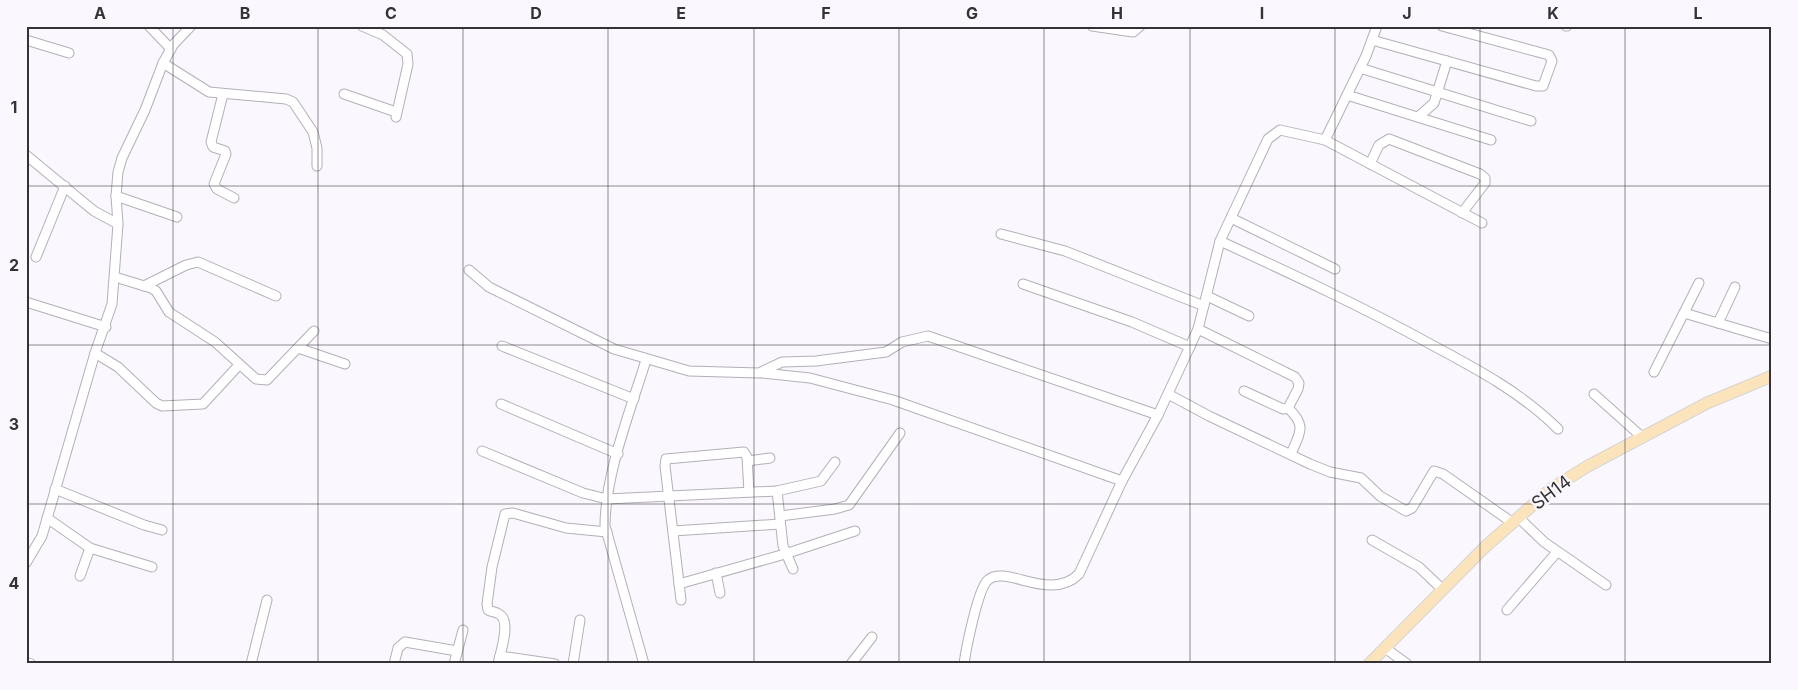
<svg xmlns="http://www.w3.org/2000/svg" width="1798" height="690" font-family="Inter,sans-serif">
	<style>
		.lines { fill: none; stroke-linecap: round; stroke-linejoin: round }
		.minor-casing { stroke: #b4afb8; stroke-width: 11 }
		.major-casing { stroke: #d6d6d7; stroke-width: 13 }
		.minor { stroke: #fff; stroke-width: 9 }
		.major { stroke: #fbe3bc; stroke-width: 11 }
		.grid { fill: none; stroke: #343235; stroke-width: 1; stroke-opacity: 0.55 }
		.labels { text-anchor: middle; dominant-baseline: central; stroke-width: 4.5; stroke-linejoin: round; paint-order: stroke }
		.street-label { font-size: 18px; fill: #343235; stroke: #fbf7fe }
		.neatline { fill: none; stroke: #343235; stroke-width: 2 }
		.grid-label { font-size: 16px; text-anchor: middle; font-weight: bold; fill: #343235 }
	</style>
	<rect width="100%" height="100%" fill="#fbf7fe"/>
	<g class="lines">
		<defs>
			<g id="minor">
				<polyline points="149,26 171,49"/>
				<polyline points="362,26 383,35 407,54 408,64 396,117"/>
				<polyline points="1092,26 1133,32 1140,26"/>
				<polyline points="1566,26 1567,26"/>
				<polyline points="26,40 69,53"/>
				<polyline points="1372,40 1536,86 1543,86 1552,61 1549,55 1442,26"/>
				<polyline points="163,63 209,92 286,99 293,102 313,132 317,148 317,166"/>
				<polyline points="1360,68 1531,121"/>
				<polyline points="223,94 211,142 213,147 225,151 226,154 214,184 217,189 234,198"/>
				<polyline points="344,94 396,112"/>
				<polyline points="1347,95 1491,140"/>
				<polyline points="1418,117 1434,103 1447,61"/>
				<polyline points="1325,140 1482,223"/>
				<polyline points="26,155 94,211 118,224"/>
				<polyline points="1370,164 1379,145 1389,139 1480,174 1485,178 1485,183 1462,213"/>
				<polyline points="116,196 177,217"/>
				<polyline points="1231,218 1335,269"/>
				<polyline points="1001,234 1065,251 1204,306"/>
				<path d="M1220,241c72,33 143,66 212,104 45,24 90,48 126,84"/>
				<polyline points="36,257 65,186"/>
				<polyline points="469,270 489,287 614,349 689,371 759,373 782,362 816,361 886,352 902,342 928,336 1158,415"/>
				<polyline points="115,277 151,288 156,291 169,312 215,342 256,379 267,380 314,331"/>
				<polyline points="1023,284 1132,322 1190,347"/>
				<polyline points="144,286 186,265 198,262 276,296"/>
				<polyline points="1207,296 1249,316"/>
				<polyline points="26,302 106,327"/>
				<polyline points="1684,313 1772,339"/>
				<polyline points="1718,323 1735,287"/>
				<polyline points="1198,329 1295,377 1299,383 1298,389 1288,408 1283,409 1244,391"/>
				<polyline points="502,346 634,399"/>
				<polyline points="298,348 345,364"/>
				<polyline points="95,353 118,367 156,403 162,406 203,404 239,365"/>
				<polyline points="1654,372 1699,283"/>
				<polyline points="762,373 810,378 893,400 1122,481"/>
				<polyline points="1168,394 1209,416 1310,464 1330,472 1361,478 1380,496 1406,511 1412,508 1434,471 1443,474 1513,523"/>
				<polyline points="1594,394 1642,437"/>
				<polyline points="501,404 618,454"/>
				<path d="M1288,408c19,18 12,24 3,46"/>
				<polyline points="482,451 583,493 607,499 777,491 821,481 835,462"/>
				<polyline points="748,461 770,458"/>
				<polyline points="55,489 144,525 162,530"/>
				<polyline points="777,491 783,546 793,569"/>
				<polyline points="780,516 835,509 849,505 900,433"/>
				<polyline points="47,518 90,548 152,567"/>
				<polyline points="1519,518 1544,542 1606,585"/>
				<polyline points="673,531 780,524"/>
				<polyline points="1372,540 1419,567 1443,590"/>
				<polyline points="26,563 42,536 95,353 112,304 118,224 116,196 118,172 122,158 145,110 163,63 173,45 191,26"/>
				<polyline points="716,573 720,593"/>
				<polyline points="80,576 90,548"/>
				<polyline points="679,584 785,554 855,531"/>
				<polyline points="681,600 665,466 666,459 744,452 747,457 749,492"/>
				<polyline points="1507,610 1557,552"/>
				<polyline points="1385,648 1407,664"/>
				<polyline points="500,656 555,664"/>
				<polyline points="26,662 31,664"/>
				<polyline points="251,664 267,600"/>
				<polyline points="394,664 398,648 405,642 457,651"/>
				<polyline points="454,664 463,630"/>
				<path d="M498,664c2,-11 14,-43 1,-50 -3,-2 -7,-2 -11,-4l-1,-6 5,-37 13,-53 8,-1 53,15 41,4"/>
				<polyline points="573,664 580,620"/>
				<path d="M644,664l-39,-138c0,-52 26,-117 41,-166"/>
				<polyline points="851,664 872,637"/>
				<path d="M964,664c2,-15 14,-76 24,-84 18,-16 62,23 91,-6l43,-93 36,-66 40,-86 22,-88 48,-102 12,-9 45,10 41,-84 11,-30"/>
			</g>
			<polyline id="major" points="1369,664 1486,546 1551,489 1588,466 1707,403 1772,376"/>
		</defs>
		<use href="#minor" class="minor-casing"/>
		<use href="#major" class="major-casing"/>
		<use href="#minor" class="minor"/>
		<use href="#major" class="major"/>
	</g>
	<path class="grid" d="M173,26v638M318,26v638M463,26v638M608,26v638M754,26v638M899,26v638M1044,26v638M1190,26v638M1335,26v638M1480,26v638M1625,26v638M26,186h1746M26,345h1746M26,504h1746"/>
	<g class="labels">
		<g class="street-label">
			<text transform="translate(1551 492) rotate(-37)">SH14</text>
		</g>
	</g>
	<rect width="1798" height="690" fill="none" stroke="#fbf7fe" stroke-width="55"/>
	<rect x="28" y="28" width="1742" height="634" class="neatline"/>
	<g class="grid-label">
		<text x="100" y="19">A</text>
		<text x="245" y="19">B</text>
		<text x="391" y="19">C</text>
		<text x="536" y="19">D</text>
		<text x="681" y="19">E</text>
		<text x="826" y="19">F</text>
		<text x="972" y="19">G</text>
		<text x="1117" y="19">H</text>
		<text x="1262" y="19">I</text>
		<text x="1407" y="19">J</text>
		<text x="1553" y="19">K</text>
		<text x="1698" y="19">L</text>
		<text x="14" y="113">1</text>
		<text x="14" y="271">2</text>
		<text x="14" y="430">3</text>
		<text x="14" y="589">4</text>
	</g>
</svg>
